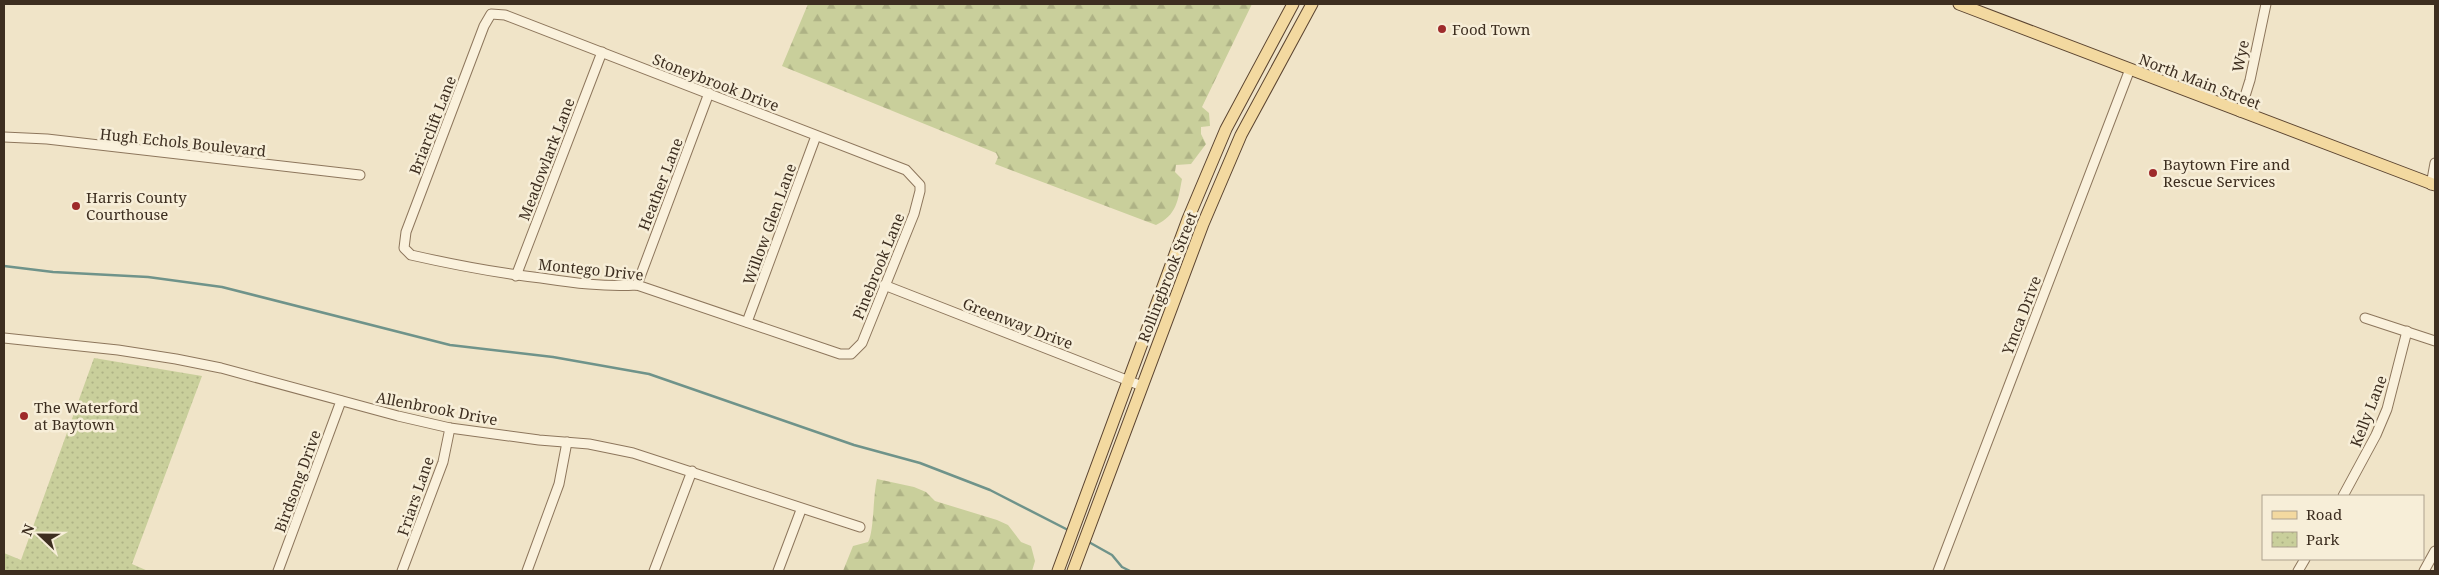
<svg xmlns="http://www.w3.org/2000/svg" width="2439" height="575" font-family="'Noto Serif',serif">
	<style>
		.forest { fill: url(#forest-firs) }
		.park { fill: url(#park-dots) }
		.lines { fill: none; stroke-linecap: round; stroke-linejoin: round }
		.stream { stroke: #6f938a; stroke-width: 2.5 }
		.minor-casing { stroke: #8d765c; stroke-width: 11 }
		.major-casing { stroke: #5b4430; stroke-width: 13 }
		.minor { stroke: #faf1dc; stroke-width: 9 }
		.major { stroke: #f3d9a0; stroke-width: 11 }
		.poi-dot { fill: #9e2a2b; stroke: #f7eed8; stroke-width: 2 }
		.labels { text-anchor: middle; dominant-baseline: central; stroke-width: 5; stroke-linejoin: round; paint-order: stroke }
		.poi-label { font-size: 15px; fill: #3d2e20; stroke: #f7eed8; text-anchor: start }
		.street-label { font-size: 15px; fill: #3d2e20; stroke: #f7eed8 }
	</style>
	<defs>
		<pattern id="forest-firs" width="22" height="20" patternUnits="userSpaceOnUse" patternTransform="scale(1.25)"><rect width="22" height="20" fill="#c9cf9b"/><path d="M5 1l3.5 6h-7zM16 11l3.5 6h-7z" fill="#aeb285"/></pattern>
		<pattern id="park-dots" width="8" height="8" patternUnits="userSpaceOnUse" patternTransform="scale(1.25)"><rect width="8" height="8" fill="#c9cf9b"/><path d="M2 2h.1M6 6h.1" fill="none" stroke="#aeb285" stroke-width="1.8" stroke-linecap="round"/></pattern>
	</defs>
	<rect width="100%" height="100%" fill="#f0e4c8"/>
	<g class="forest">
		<path d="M808,4h444l-50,103 7,6 1,13 -9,1v7l5,10 -15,20 -15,1 -1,7 7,7c-4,21 -5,36 -26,46l-161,-61 3,-7 -2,-4 -214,-87z"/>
		<path d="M877,479l37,8 12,5 9,9 62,19 11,5 13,17 10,4 4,15 -3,10h-189l10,-25 15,-4c6,-9 5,-47 9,-63z"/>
	</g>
	<polygon class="park" points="94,358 202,376 132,564 148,571 4,571 4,553 21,560"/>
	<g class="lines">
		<g class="stream">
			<polyline points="4,266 53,272 148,277 222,287 450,345 553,357 649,374 854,445 920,463 990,490 1070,531"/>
			<polyline points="1087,541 1112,555 1122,567 1130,571"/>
		</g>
		<defs>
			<g id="minor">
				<path d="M491,14l14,1 401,155 14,15v6l-6,23 -52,129 -11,11h-11l-203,-69c-33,2 -63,-2 -96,-7 -44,-5 -86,-13 -130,-23l-7,-7 2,-16 78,-206z"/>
				<polyline points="2240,112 2250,80 2266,4"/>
				<polyline points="4,137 47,139 360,175"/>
				<polyline points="2431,185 2435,163"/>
				<polyline points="516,276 602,52"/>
				<polyline points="637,285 709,93"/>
				<polyline points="884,285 1142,386"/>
				<polyline points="2365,318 2435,341"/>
				<polyline points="747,322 816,136"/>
				<polyline points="4,338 118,350 176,359 221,368 398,416 450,428 539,440 589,444 633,453 860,527"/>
				<polyline points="2343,496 2376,435 2387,409 2407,331"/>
				<polyline points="278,571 341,401"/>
				<polyline points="402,571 443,462 450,428"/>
				<polyline points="527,571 559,484 567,442"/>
				<polyline points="654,571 692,471"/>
				<polyline points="778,571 801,510"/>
				<polyline points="1938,571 2130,69"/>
				<polyline points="2298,571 2305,559"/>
				<polyline points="2424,571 2435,551"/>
			</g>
			<g id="major">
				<polyline points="1959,4 2435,185"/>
				<polyline points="1058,571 1188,219 1226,129 1293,4"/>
				<polyline points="1073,571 1203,224 1241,135 1312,4"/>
			</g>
		</defs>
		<use href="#minor" class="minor-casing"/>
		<use href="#major" class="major-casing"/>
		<use href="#minor" class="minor"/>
		<use href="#major" class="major"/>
	</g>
	<g class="poi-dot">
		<circle cx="1442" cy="29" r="5"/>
		<circle cx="2153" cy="173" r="5"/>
		<circle cx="76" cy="206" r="5"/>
		<circle cx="24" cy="416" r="5"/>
	</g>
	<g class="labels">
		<g class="poi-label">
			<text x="1452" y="29">Food Town</text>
			<text x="2163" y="164">Baytown Fire and<tspan x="2163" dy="17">Rescue Services</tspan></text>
			<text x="86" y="197">Harris County<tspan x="86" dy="17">Courthouse</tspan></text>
			<text x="34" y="407">The Waterford<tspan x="34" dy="17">at Baytown</tspan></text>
		</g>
		<g class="street-label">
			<text transform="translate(2240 56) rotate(-78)">Wye</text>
			<text transform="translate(2200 81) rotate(21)">North Main Street</text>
			<text transform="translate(716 82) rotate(21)">Stoneybrook Drive</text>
			<text transform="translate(432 125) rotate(-69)">Briarclift Lane</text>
			<text transform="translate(183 142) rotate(6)">Hugh Echols Boulevard</text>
			<text transform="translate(546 159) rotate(-69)">Meadowlark Lane</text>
			<text transform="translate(660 184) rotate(-69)">Heather Lane</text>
			<text transform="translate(769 224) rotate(-70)">Willow Glen Lane</text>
			<text transform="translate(878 266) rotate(-68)">Pinebrook Lane</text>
			<text transform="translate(591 269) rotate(6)">Montego Drive</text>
			<text transform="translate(1167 277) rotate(-69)">Rollingbrook Street</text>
			<text transform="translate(2021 315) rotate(-69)">Ymca Drive</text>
			<text transform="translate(1018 323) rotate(21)">Greenway Drive</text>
			<text transform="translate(437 408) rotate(11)">Allenbrook Drive</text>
			<text transform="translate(2368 411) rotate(-69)">Kelly Lane</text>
			<text transform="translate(297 481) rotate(-70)">Birdsong Drive</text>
			<text transform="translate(415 496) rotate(-71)">Friars Lane</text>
		</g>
	</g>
	<rect width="2439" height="575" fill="none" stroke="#3d2e20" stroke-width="10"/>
	<rect x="2262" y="495" width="162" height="65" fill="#f7eed8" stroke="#ada18e"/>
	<rect x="2272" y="511" width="25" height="8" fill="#f3d9a0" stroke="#ada18e"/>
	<text x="2306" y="520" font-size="15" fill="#3d2e20">Road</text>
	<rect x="2272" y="532" width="25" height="15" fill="url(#park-dots)" stroke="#ada18e"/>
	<text x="2306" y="545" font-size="15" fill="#3d2e20">Park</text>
	<g transform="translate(40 535) rotate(292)" stroke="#f7eed8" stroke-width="4" paint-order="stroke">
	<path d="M0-4L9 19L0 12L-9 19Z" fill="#3d2e20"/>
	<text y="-8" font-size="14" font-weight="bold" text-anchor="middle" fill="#3d2e20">N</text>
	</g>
</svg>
